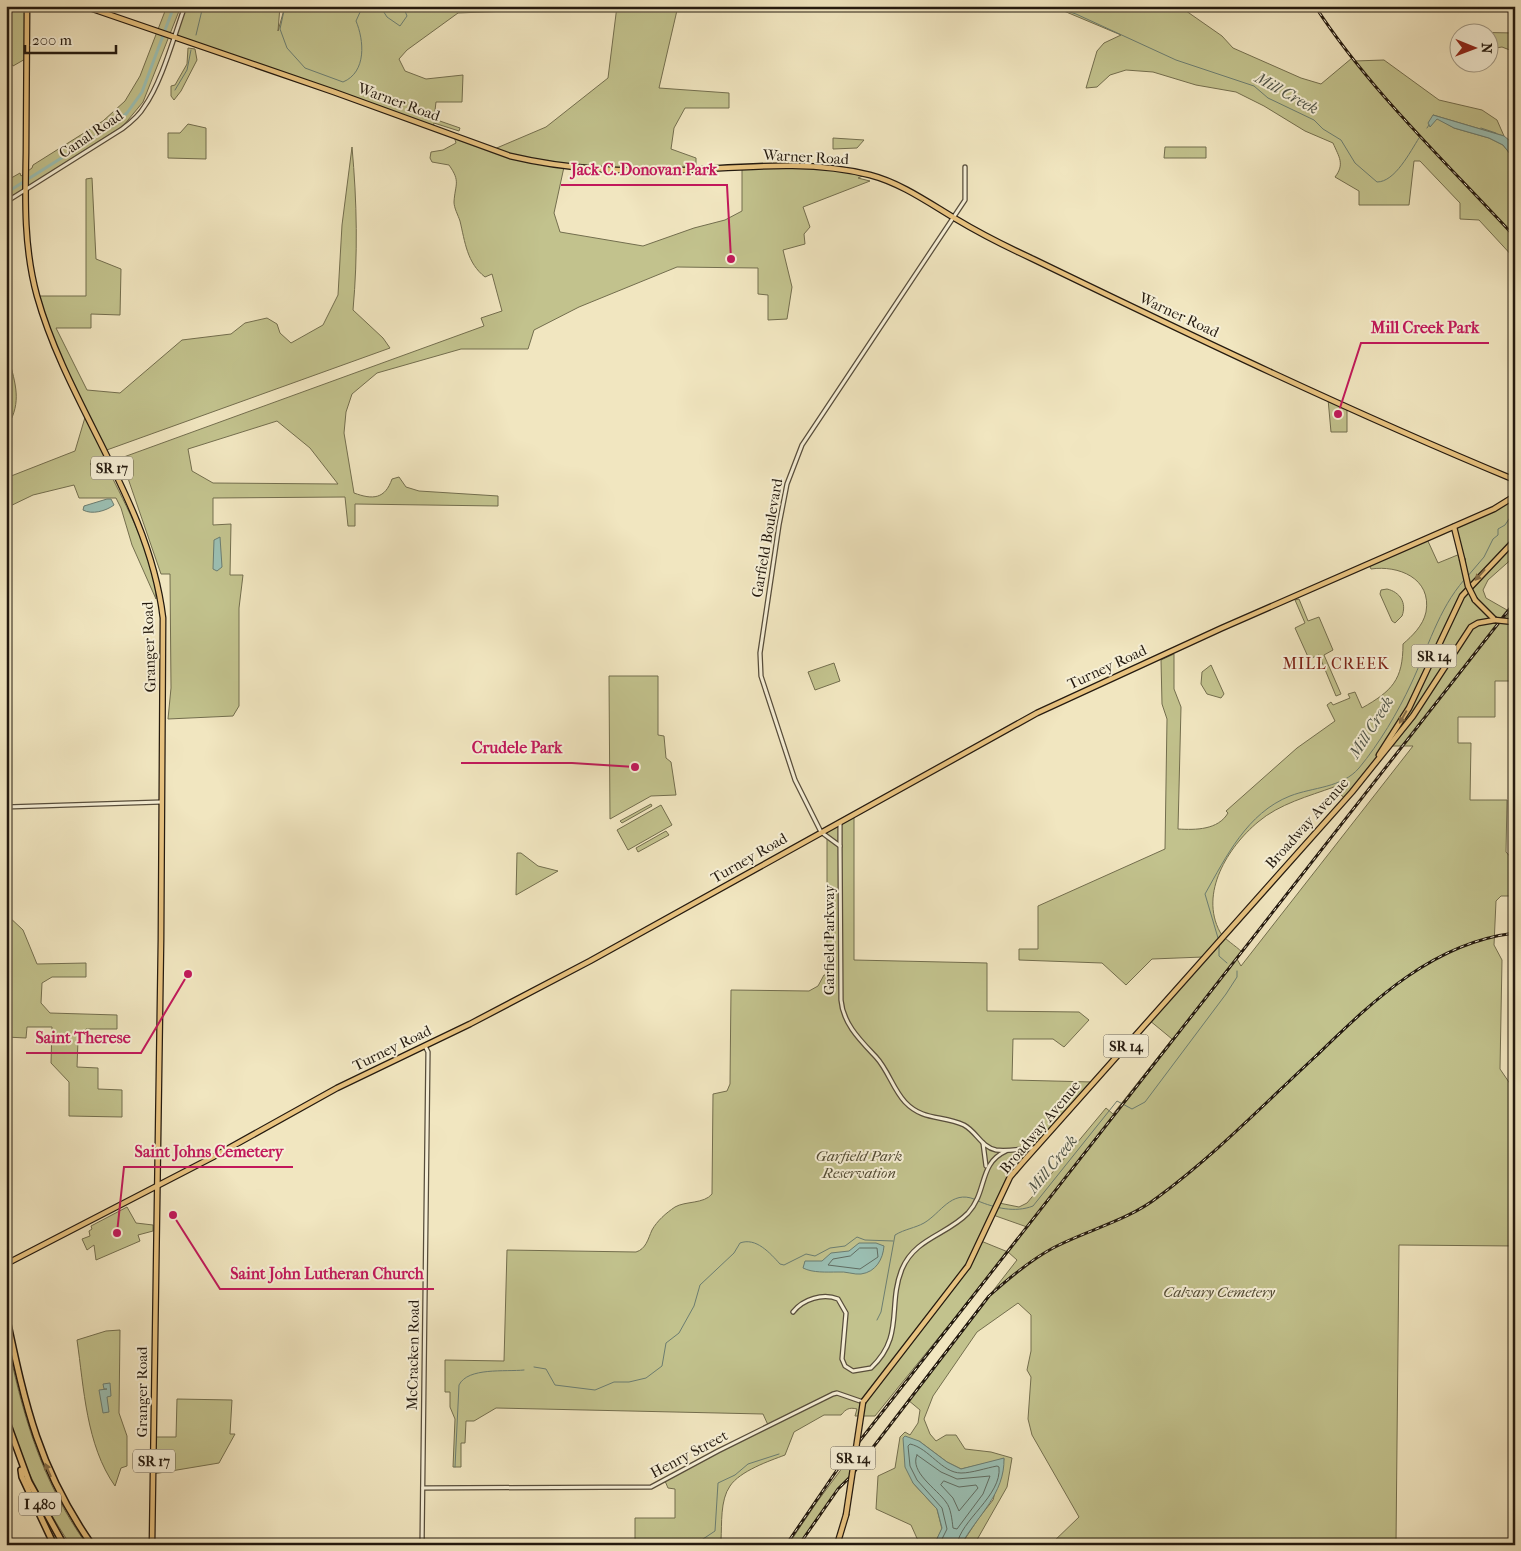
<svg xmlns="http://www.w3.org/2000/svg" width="1521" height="1551" font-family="'IM FELL French Canon',serif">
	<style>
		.green { fill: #c2c28d; stroke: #736e4e; fill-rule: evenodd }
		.water { fill: #9bbfb3; stroke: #6b7d71 }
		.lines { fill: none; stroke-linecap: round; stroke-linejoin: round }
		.shore { stroke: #606c61; stroke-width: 1 }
		.stream { stroke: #6b7d71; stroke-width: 1 }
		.canal { stroke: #9bbfb3; stroke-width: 3 }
		.minor-casing { stroke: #574d3b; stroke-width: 5.5 }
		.major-casing { stroke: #241a0f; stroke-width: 7 }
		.highway-casing { stroke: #241a0f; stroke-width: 8 }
		.minor { stroke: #f6efd6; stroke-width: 3 }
		.major { stroke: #e8c380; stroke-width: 4.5 }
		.highway { stroke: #e8c380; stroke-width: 5 }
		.rail-casing { stroke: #241a0f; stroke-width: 3 }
		.rail { stroke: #f6efd6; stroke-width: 1; stroke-dasharray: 4; stroke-linecap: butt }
		.major-bridge-casing { stroke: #241a0f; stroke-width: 7; stroke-linecap: butt }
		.major-bridge { stroke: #e8c380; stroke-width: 4.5 }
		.oneway { fill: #866e48 }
		.labels { text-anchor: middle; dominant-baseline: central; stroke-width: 4; stroke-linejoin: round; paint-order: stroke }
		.shield { fill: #f6efd6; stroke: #635a4b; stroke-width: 1 }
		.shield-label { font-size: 14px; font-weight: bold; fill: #241a0f }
		.street-label { font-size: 15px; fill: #241a0f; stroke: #f6efd6 }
		.park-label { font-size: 15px; font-style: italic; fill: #534c35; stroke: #f6efd6 }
		.water-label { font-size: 16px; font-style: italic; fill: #4e5448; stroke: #f6efd6 }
		.neighbourhood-label { font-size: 16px; letter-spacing: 1px; fill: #7a1f14; stroke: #f6efd6 }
		.leader { fill: none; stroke: #c2185b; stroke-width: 2 }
		.callout-dot { fill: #c2185b; stroke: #f6efd6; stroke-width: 2 }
		.callout-label { font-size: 16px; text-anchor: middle; font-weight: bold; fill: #c2185b; stroke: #f6efd6; stroke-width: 4; stroke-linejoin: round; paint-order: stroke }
	</style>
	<rect width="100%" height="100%" fill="#f1e6c0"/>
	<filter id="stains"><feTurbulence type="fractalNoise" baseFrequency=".004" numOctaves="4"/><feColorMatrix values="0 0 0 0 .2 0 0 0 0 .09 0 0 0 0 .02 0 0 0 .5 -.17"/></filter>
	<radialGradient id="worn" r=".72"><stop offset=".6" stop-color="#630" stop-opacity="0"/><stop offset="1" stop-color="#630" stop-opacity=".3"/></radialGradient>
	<g class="green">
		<polygon points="6,6 27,6 27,58 13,66 6,55"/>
		<polygon points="167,6 181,6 143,102 123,126 6,200 6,181 20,173 21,176 32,168 33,165 103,121 125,101 140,76"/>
		<polygon points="185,6 280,6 278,31 285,6 534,6 534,10 458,13 407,50 399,59 405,71 426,79 463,75 462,102 436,102 434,119 460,128 459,131 434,123 433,128 173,36"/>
		<path d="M617,6h61l-19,82 70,5v15h-44l-11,20 -3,21 25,9v11l-132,-2 -10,46 6,19 83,14 51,-18 31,-8 17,-9v-44l93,1 32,6 -9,4 12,3 -67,26 7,20 -6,7 1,10 -22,6 9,37 -5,32 -19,1v-25l-10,-1v-26l-81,-1 -98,40 -45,23 -6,19h-67l-84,24 -25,21 -6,18 -2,21 10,60c19,7 31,6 38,-14l7,-2 7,10 13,4 79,5v10l-143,-2v22h-7l-3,-29 -132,1v27l18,-1 -1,51h13l-4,33v98l-6,10 -65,3 3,-31 -1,-114h-9l-40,-116 363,-132 -3,-8 21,-7 -10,-37 -7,3c-18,-14 -20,-35 -25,-56 -2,-6 -6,-13 -6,-19 1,-18 7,-20 -5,-37l-17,-3 -2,-4 1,-6 12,-2 13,-7 -2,-7 38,14 54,-23 62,-49zM277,421l33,27 28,36 -125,-1 -21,-12 -4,-22z"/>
		<path d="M1052,6h127l43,30 11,12 68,30 20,6 31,-26 2,3 30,-1 55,40 43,10 15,10 7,16 -71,-21 21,13 35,10 14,7 12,15v99l-36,-39 -19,-1v-16l-40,-42h-6l-5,44h-50v-14l-24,-14c10,-13 4,-20 -2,-34l-28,-12 -41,-25 -28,-14 -40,-7 -43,-13 -27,-2 -16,5 -13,12 -11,1 11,-37 7,-8 17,-8z"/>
		<polygon points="1461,32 1515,33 1515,52 1502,47 1489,49 1488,32"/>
		<polygon points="188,48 195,49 197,60 181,91 174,100 171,96 171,86 175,85 187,64"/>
		<polygon points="188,124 206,128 206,159 168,158 168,133 180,133"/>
		<polygon points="833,138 864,140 857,148 833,149"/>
		<path d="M352,147c5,55 6,108 1,163l30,28 7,10 -286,103 3,7 -17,6 18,5c17,35 48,91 48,130l-24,-54 -11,-37 -5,-10h-37l-5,-13 -41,10 -27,13v-30l69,-27 11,-37 -35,-78 -14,-40h49v-117l6,-1 4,81 25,10 -1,46 -29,-1v14h-35l31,62 33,3 62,-53 49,-6 14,-11 22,-5 10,6 3,9 11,10 32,-18 15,-30 4,-70z"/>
		<polygon points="1165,147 1206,147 1206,158 1164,158"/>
		<path d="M6,363h4c7,26 11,42 -4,66z"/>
		<polygon points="1328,399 1347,408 1347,432 1331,432"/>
		<path d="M1515,496v60l-27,24 -5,10 3,8 21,12 -8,10 4,1 12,-16v76h-20v36h-37v26h13l-1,57h37l-1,52 9,10v34h-14l-5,5 -2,44 8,15 -2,109 15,22v155l-116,-1 -3,299 -120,1v-2l-155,-1 -22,3h-49l29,-28 -47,-82 -4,-16 3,-42 -4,-7 4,-19v-36l-13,-12 -41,29 -44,64 -9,23 6,15 6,7 10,-6h10l9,14 26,3 21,6 -5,29 -33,58h-13l17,-26 15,-19 11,-41 -43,10 -14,-7 -28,-21 -6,42 24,26 5,20 -8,16h-14l-9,-20 -35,-16 2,-33 17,-8 5,-31 5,-5 5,3 8,-12 2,-13 -12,-10 109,-140 -9,-8 -133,164h-20l2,-7c-8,-2 -11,0 -16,6h-17l-30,17 -9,23c-16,6 -45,16 -55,31 -10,14 -8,38 -9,54h-11l-9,5h-66v-27h40v-29l-7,-1 -3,-7 103,-56 -5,-11 -267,-6 -22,13h-8l-1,22h-4v24h-8l2,-48 -5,-12v-15h-5v-32l59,1 3,-111 129,2c10,-3 12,-13 16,-22 5,-9 14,-17 23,-23 10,-6 29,-3 37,-13l1,-100 14,-3 3,-7 1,-94 78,1 9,-5 6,-11h3v-145l27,-15v145l133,3v48l92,1 10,8 -25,27 -11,-8h-40l-1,41 81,2 -83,95 -11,26 20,4 8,-4 79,-95 7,6 59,-75 -23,-19 54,-63 -51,2 -26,26 -24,-22 -83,-3v-11h19v-43l127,-57 2,-130 -5,-15 -1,-44 13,-6v35l7,18 -3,122c18,1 40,1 50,-16l-2,-2 71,-63 38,-27 -8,-16 4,-3 2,3 17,-7 -2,-4 7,-2 7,16c30,-17 41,-28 41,-64 9,-8 20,-18 23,-32 6,-34 -28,-47 -55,-43l-2,-4 58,-26 11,24 22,-9 -6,-27zM1390,746h23l-172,220 -4,-7 5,-7c-6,-6 -18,-13 -22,-20 -21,-39 8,-85 38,-110 21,-18 51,-26 76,-35l11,12zM993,1215l34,12 -19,25 -27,-11z"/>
		<path d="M1387,589c13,3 20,14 15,27l-7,7 -3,-2 -12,-27 1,-4z"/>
		<polygon points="1299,599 1308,621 1319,617 1333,650 1324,655 1341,694 1336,696 1319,655 1309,659 1295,628 1305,623 1295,600"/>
		<polygon points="834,663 840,681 815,690 808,672"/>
		<polygon points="1211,665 1224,694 1221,698 1207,694 1201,684 1202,672"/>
		<polygon points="609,676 658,676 658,735 664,736 666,758 671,762 676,795 651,796 610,819"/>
		<polygon points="651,804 652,806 622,823 620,821"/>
		<polygon points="661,805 672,825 628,850 617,830"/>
		<polygon points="666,831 669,835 638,852 636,848"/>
		<polygon points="517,853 521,853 538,866 558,871 516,895"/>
		<polygon points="6,914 23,930 37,964 86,963 86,977 52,977 42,983 41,1003 50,1013 117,1015 117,1029 86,1029 78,1040 77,1067 98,1068 98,1089 122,1090 122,1117 69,1116 69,1082 51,1063 52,1027 27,1027 26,1038 6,1037"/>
		<polygon points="127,1207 136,1223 153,1225 153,1231 138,1235 140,1241 96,1260 94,1245 87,1250 82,1239 90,1236 89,1231 92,1229 91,1226"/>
		<path d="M120,1330l-1,83 8,23v30l-6,2 -6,18c-29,-41 -31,-98 -38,-146l29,-9z"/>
		<path d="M6,1335c16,78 34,144 81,210l-18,-2c-27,-42 -56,-92 -63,-143 -2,-21 0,-44 0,-65z"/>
		<polygon points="177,1399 232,1400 230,1434 235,1434 219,1463 153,1474 154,1437 176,1437"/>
		<polygon points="854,1452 851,1476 838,1489 799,1545 788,1545 817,1502"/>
	</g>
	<g class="water">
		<polygon points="1433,115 1504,136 1515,145 1515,160 1503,145 1489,138 1454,128 1437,119 1430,127 1428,123"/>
		<path d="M107,499h4l3,6c-8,6 -22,10 -31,5l1,-4z"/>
		<polygon points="220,537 222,567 217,571 213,569 214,540"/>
		<path d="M859,1243h17l8,3c-1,13 -8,26 -23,28 -6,1 -16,-3 -23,-2 -12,0 -25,1 -35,-4l2,-7h17l9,-8 18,-2z"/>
		<polygon points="110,1383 111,1396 107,1397 109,1412 103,1413 99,1390 107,1389 104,1389 103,1384"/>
		<path d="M905,1436l14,5 28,21 14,7 43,-11c1,36 -27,58 -43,87h-27l8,-17 -5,-19 -24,-26 -8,-16 -2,-29z"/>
	</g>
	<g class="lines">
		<g class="shore">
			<polygon points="860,1248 877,1248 878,1257 860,1269 828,1265 833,1259 850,1256"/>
			<path d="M917,1455l24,17 16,7 33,-3 -7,18 -26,35 -4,-1c-1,-8 -2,-20 -7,-26 -9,-13 -37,-30 -29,-47z"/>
			<polygon points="944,1481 959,1487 976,1485 978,1488 959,1511 953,1498 941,1485"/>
			<path d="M939,1545l8,-16 -5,-21 -25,-28 -7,-14 -2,-20 2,-2c19,4 32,29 51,29 11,0 25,-5 36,-7l2,1c3,29 -39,53 -42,78"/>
		</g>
		<g class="stream">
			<path d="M285,6l-5,23 7,19 18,20 38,14c24,-10 21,-42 13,-61l5,-11 8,-4"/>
			<polyline points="380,6 387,17 400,26 407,16 403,6"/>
			<path d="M1052,6l24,8 100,46 78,26 14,12 46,22 9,9 18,11 14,23 22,19c18,0 33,-30 42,-44"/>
			<polyline points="196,35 203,6"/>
			<polyline points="175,90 187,70 191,50"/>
			<polyline points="1427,128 1429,125"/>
			<polyline points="1481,128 1496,133"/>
			<polyline points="1467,577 1484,557 1493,539 1498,535 1498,529 1505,525 1515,510"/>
			<path d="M1218,938l-13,-44c21,-37 42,-81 85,-98 23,-9 52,-8 69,-28 20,-24 39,-56 52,-84 17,-36 27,-74 53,-104"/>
			<polyline points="1219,945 1219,956 1227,963"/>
			<path d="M978,1201c17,7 37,12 55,5l84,-105 15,8 13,-7 81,-108 11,-17v-6"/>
			<path d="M877,1320l4,-8 14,-77c10,-6 20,-7 29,-12 17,-10 27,-33 50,-24"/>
			<path d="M534,1367l12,2 9,16 40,5 19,-8h15l17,-4 16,-12 4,-23 13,-10 15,-27 6,-21 34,-32 6,-10c16,-6 30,10 40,21l4,1 22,-11 9,2 15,-8 15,-2 12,-9 8,3 28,1"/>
			<path d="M455,1467l4,-82c9,-18 46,-13 65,-15"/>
			<polyline points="694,1545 715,1531 718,1483 735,1475 748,1464 779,1454"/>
		</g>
		<polyline class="canal" points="6,193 112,126 127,113 142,92 174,6"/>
		<defs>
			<g id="minor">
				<path d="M965,167v33l-163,245 -15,39 -8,41 -19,128 1,23 34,104 26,52 19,14 1,154c2,24 20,41 35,57 12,13 17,32 29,45 18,19 37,13 59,23 13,7 17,22 32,25 13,2 26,-2 38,-2"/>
				<path d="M6,202l116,-73c8,-6 17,-13 22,-22 18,-25 30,-71 41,-101"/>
				<polyline points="6,807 161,802"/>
				<polyline points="840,822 840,846"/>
				<polyline points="983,1143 986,1166"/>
				<path d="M793,1312c10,-13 30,-19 45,-13l8,14 -4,46 3,7 8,5 18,-3c34,-32 16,-62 31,-99 13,-31 45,-34 66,-56 20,-22 10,-49 38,-62"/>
				<polyline points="423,1488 651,1487 718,1451 833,1394 837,1393 863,1402"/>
				<polyline points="422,1545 428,1052 425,1046"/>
			</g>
			<g id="major">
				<path d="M27,6c0,49 -1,98 -1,147 -1,48 -2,96 11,143 31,111 112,205 126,322l-2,321 -9,606"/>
				<path d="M84,6l250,86 176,64c59,14 116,16 177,14 60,-3 124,-10 183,5 31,8 59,28 86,44 25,15 51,28 77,40 159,77 318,153 482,221"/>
				<polyline points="1454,527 1462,559"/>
				<polyline points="1475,600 1495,620"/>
				<polyline points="1379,755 1409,708 1462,596 1515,540"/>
				<polyline points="6,1264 213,1157 337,1088 470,1024 590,961 1037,713 1222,628 1494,509 1515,496"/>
				<polyline points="863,1402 968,1266 1010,1177 1022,1163 1352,792 1413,716 1471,627 1478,623 1495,620"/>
				<polyline points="837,1545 846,1515"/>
			</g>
			<g id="highway">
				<path d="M6,1315c19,89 32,153 86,230"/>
				<polyline points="6,1419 29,1482 64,1545"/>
				<polyline points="21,1470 22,1477 54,1545"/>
			</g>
		</defs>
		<use href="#minor" class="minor-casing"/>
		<use href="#major" class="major-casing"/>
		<use href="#highway" class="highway-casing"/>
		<use href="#minor" class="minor"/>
		<use href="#major" class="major"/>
		<use href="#highway" class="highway"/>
		<defs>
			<g id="rail">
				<path d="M1315,6c55,85 131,156 200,231"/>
				<polyline points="786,1545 837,1470 1515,602"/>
				<path d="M799,1545l39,-56 13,-13 138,-180c20,-18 40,-35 64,-48 34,-18 74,-27 105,-51 57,-42 106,-93 158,-141 57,-55 116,-113 199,-123"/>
			</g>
		</defs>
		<use href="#rail" class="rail-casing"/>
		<use href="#rail" class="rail"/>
		<defs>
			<g id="major-bridge">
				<polyline points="1462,559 1468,586 1475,600"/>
				<polyline points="1495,620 1514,622"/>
				<polyline points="846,1515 863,1402"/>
			</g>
		</defs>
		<use href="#major-bridge" class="major-bridge-casing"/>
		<use href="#major-bridge" class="major-bridge"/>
	</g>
	<defs><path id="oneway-solid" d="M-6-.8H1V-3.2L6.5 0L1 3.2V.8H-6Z" transform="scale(1.25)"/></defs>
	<g class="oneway">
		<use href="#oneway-solid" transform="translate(1480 575) rotate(132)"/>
		<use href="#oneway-solid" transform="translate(1403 717) rotate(120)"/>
		<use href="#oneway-solid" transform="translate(48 1470) rotate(-114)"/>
	</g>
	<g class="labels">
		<g class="shield">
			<rect x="91" y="456.5" width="42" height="23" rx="4"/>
			<rect x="1411.5" y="644.5" width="45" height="23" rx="4"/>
			<rect x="1103.5" y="1034.5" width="45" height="23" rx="4"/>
			<rect x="830.5" y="1446.5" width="45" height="23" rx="4"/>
			<rect x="133" y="1449.5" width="42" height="23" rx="4"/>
			<rect x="19" y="1492.5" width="42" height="23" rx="4"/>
		</g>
		<g class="shield-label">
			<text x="112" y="468">SR 17</text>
			<text x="1434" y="656">SR 14</text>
			<text x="1126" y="1046">SR 14</text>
			<text x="853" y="1458">SR 14</text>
			<text x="154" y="1461">SR 17</text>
			<text x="40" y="1504">I 480</text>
		</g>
		<g class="street-label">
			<text transform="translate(399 102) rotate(20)">Warner Road</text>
			<text transform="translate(91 134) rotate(-34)">Canal Road</text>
			<text transform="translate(806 157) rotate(3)">Warner Road</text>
			<text transform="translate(1179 315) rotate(25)">Warner Road</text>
			<text transform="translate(767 538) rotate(-80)">Garfield Boulevard</text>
			<text transform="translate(149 647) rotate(-92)">Granger Road</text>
			<text transform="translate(1107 667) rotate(-25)">Turney Road</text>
			<text transform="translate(1307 823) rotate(-48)">Broadway Avenue</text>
			<text transform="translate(749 858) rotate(-30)">Turney Road</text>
			<text transform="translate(829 940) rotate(-90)">Garfield Parkway</text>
			<text transform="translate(392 1048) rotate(-26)">Turney Road</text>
			<text transform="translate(1040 1127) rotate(-50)">Broadway Avenue</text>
			<text transform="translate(413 1355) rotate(-89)">McCracken Road</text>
			<text transform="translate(142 1392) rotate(-90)">Granger Road</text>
			<text transform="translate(689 1454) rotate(-28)">Henry Street</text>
		</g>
		<g class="park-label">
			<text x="859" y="1156">Garfield Park<tspan x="859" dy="17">Reservation</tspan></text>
			<text x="1219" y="1292">Calvary Cemetery</text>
		</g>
		<g class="water-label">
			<text transform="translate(1287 93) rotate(29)">Mill Creek</text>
			<text transform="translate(1371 727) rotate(-58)">Mill Creek</text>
			<text transform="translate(1052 1164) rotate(-51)">Mill Creek</text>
		</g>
		<g class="neighbourhood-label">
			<text x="1336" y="663">MILL CREEK</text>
		</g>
	</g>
	<path class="leader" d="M731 259L727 185H561M1338 414L1361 343H1489M635 767L572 763H461M188 974L141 1053H26M117 1233L124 1167H293M173 1215L220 1289H434"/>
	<g class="callout-dot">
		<circle cx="731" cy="259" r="5"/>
		<circle cx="1338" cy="414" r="5"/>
		<circle cx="635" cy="767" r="5"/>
		<circle cx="188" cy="974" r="5"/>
		<circle cx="117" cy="1233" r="5"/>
		<circle cx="173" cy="1215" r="5"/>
	</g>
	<g class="callout-label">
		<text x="644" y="175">Jack C. Donovan Park</text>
		<text x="1425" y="333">Mill Creek Park</text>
		<text x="517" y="753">Crudele Park</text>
		<text x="83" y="1043">Saint Therese</text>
		<text x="209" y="1157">Saint Johns Cemetery</text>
		<text x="327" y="1279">Saint John Lutheran Church</text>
	</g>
	<rect width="1521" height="1551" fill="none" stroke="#f1e6c0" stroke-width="25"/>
	<rect x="8" y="8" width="1506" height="1536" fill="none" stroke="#241a0f" stroke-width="2.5"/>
	<rect x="12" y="12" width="1496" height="1526" fill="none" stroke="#241a0f"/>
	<g transform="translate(1474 48) rotate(91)"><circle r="24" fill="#f6efd6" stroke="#a29a86"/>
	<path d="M0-4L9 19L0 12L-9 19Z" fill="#8f2418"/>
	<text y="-8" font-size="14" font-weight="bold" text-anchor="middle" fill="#241a0f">N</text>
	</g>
	<path d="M25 45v8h91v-8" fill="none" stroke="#241a0f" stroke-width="2.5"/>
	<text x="32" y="45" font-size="15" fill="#241a0f" stroke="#f6efd6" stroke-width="4" paint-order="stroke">200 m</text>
	<rect width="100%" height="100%" filter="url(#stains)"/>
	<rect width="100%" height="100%" fill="url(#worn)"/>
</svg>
